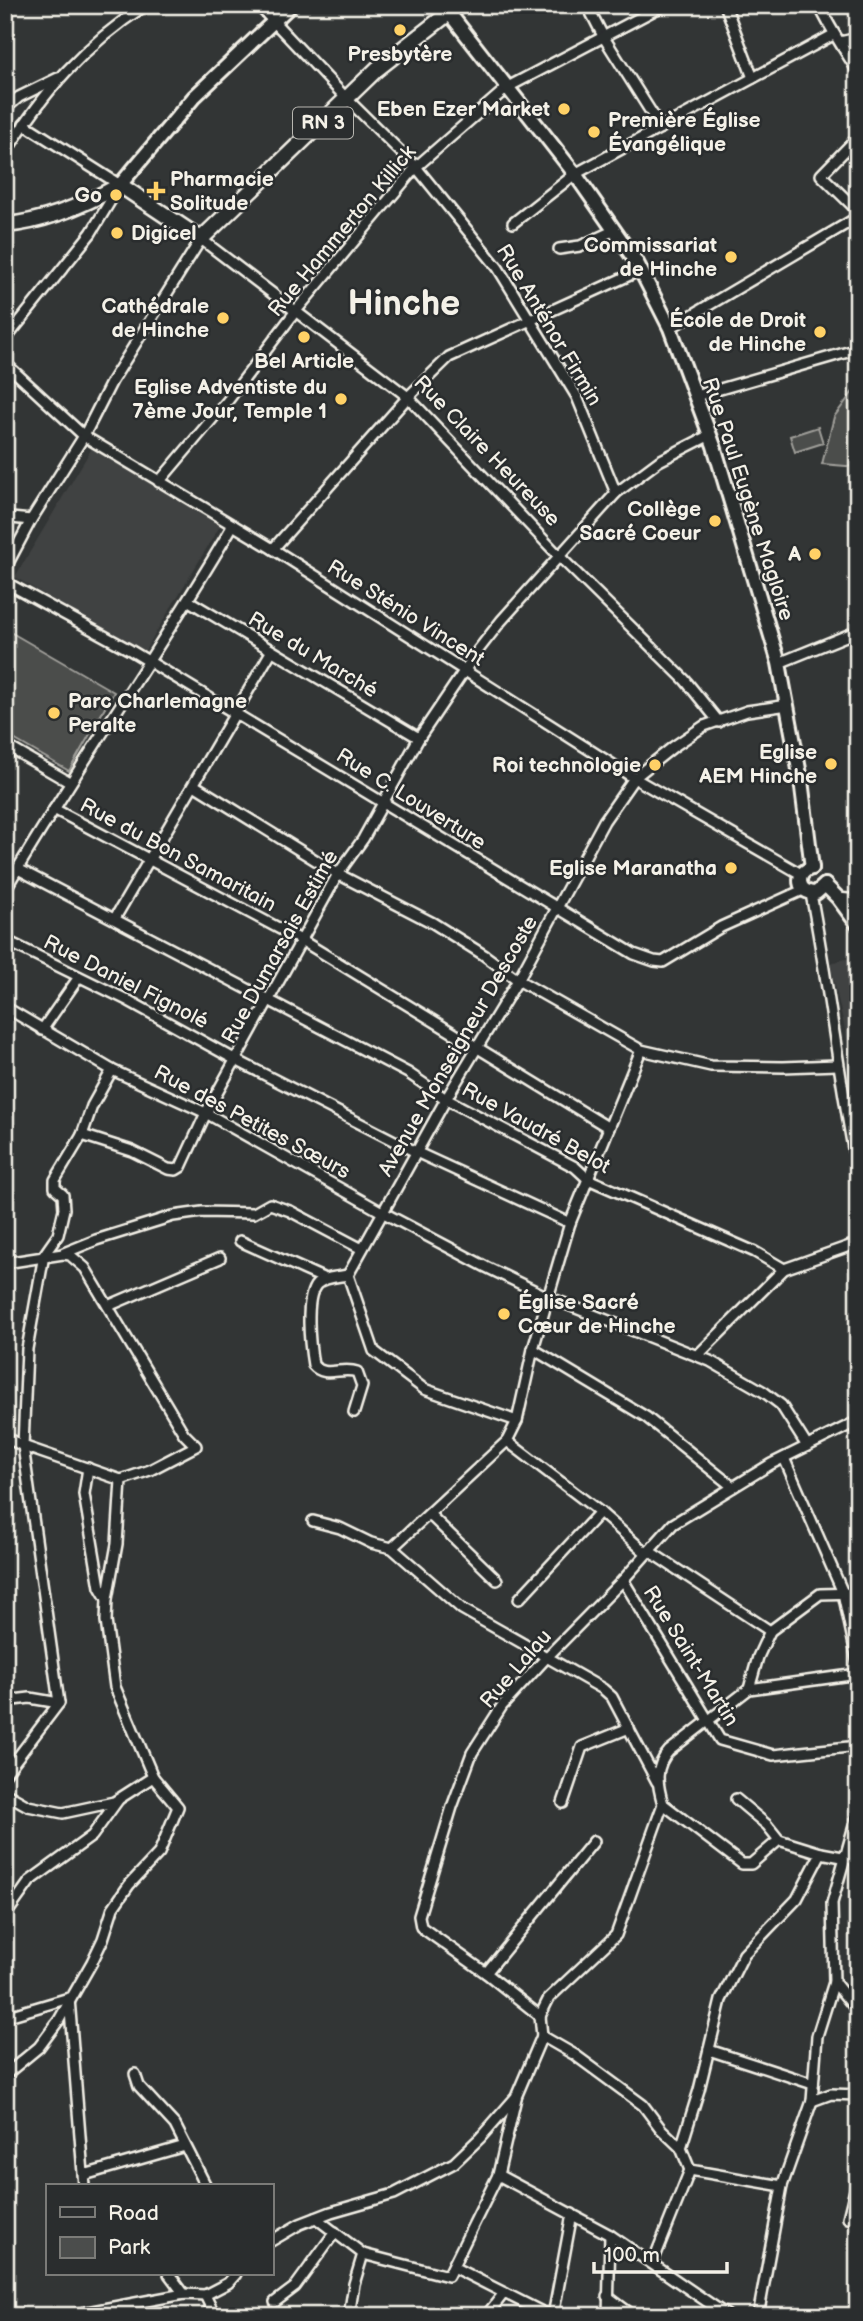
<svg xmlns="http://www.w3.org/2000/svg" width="863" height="2321" font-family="'Balsamiq Sans',sans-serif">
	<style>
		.built { fill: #404242 }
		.green { fill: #4b4d4c; stroke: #a09f9a; stroke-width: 2 }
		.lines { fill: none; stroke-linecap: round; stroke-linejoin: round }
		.minor-casing { stroke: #f4f1e8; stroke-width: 14 }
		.secondary-casing { stroke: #f4f1e8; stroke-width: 18 }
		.primary-casing { stroke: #f4f1e8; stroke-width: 19 }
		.minor { stroke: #2a2d2e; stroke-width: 9 }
		.secondary { stroke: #2a2d2e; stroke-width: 12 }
		.primary { stroke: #2a2d2e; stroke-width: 14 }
		.poi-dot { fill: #ffd166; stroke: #2a2d2e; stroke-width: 2.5 }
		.labels { text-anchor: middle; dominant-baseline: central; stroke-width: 5; stroke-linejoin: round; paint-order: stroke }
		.shield { fill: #2a2d2e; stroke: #b7b6b0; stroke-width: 2 }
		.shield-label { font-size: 19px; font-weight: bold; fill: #f4f1e8 }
		.poi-label { font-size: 21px; font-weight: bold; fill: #f4f1e8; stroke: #2a2d2e; text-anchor: end }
		.street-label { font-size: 21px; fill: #f4f1e8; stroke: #2a2d2e }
		.town-label { font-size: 35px; font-weight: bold; fill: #f4f1e8; stroke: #2a2d2e }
	</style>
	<rect width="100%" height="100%" fill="#323535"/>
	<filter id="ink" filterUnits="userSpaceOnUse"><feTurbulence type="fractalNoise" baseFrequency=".0143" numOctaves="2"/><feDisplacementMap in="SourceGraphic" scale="14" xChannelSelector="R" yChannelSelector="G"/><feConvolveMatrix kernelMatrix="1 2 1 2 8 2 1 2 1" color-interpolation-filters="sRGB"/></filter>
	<g filter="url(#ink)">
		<g class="built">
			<polygon points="92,448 220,526 143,654 15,577"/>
			<polygon points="858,956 858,1087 830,963"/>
		</g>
		<g class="green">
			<polygon points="858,385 858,467 822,464 834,417"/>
			<polygon points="818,427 823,443 795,452 790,436"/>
			<polygon points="5,629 114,692 69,771 5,734"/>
		</g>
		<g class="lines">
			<defs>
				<g id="minor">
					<polyline points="258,5 347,99 416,167 498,268 577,397 616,493"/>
					<polyline points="587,5 603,36 661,128"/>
					<polyline points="725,5 753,78"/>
					<path d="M819,5c11,24 25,44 39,67"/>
					<polyline points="840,42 858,38"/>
					<polyline points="5,109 19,97 58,78"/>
					<polyline points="858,137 821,175 858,211"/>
					<path d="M5,154c39,-63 78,-108 141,-149"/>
					<polyline points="513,223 575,174 833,35"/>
					<polyline points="559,249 580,246 615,230"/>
					<polyline points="670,328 858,217"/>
					<polyline points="5,340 91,233 120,185 24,124"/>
					<polyline points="5,363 84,436 273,549 634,778 801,874"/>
					<polyline points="696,396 858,349"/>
					<polyline points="159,482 229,399 295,312 416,167 508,87 664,5"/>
					<polyline points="5,521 11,518 31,520"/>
					<polyline points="273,549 408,397 449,357 641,270"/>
					<polyline points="5,569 31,520 84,436 112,381 201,239 408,397 559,556 685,680 719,722"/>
					<polyline points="5,582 130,650 634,954 654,961 663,962 721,927 803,890"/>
					<polyline points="189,601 419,738"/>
					<polyline points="779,663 858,631"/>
					<polyline points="5,745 69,782"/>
					<polyline points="194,785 338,874 433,923 484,955 518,980 641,1050 711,1066 783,1067 837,1065"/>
					<polyline points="54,809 301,940 609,1128"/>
					<polyline points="18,869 408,1073 446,1099 575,1167 588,1179 755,1252 784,1269"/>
					<path d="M5,890c72,-124 156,-241 228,-365"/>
					<path d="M811,894c18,93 28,187 47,280"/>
					<polyline points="838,898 858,900"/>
					<polyline points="115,918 271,652"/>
					<polyline points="5,940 129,1001 236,1060 416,1152 570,1223"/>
					<polyline points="5,1007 112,1070 206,1113 382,1212 486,1267 548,1297 710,1361 764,1392 781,1405 807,1446"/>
					<polyline points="42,1030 79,977"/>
					<polyline points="82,1135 92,1106 112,1070"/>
					<polyline points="240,1241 325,1279"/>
					<polyline points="64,1253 96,1240 173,1216 202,1212 254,1213 270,1204 290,1211 362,1249"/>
					<polyline points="5,1263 63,1254 70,1255 85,1268 184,1434 196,1446 150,1470 121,1480 117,1544 107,1599 106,1621 115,1687 153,1777 178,1807 159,1853 129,1885 113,1908 103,1939 92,1962 59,2020 39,2047 5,2075"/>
					<path d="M348,1275c-11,2 -23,2 -31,9 -13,13 -7,63 -4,81 12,14 29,1 44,7l5,14 -8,26"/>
					<polyline points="108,1306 220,1258"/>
					<polyline points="533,1349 646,1417 733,1487"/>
					<polyline points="697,1356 784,1269 858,1243"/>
					<polyline points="517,1421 424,1389 374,1351 348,1275 446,1099 518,980 604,821 634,778 673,747 704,726 747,711 788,705"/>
					<polyline points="5,1437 23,1446 121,1480"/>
					<polyline points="507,1441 600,1512 646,1553"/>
					<polyline points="784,1458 843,1593 858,1664"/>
					<polyline points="88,1468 84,1494 100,1587 107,1599"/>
					<polyline points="430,1515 497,1580"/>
					<polyline points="313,1521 340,1528 371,1543 392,1548 462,1609 603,1689 612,1697 657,1782"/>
					<polyline points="392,1548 507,1441 517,1421 533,1349 570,1223 641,1050"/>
					<polyline points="649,1551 770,1631"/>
					<polyline points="623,1580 720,1740 773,1755 858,1746"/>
					<polyline points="519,1599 600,1512"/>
					<polyline points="749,1689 858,1674"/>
					<polyline points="5,1701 30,1698 59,1703"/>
					<polyline points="5,1774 59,1703 23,1446 27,1349 44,1255 58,1235 64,1209 63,1195 55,1188 55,1180 82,1135 132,1151 168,1169 176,1170 181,1167 206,1113 338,874 363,839 419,738 479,649 501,621 616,493 659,461 710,435"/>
					<polyline points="5,1793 28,1806 63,1813 114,1802 153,1777"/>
					<polyline points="736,1799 767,1825 779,1840 821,1853"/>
					<polyline points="563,1803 582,1747 629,1728"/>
					<polyline points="663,1804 742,1864 751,1864 779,1840"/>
					<polyline points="5,1916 30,1881 92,1836 118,1800"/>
					<polyline points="486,1973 594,1841"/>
					<polyline points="834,1982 858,2012"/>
					<polyline points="540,2016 486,1973 421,1927 419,1916 452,1807 472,1753 502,1706 546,1658 623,1580 673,1524 771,1464 858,1421"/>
					<path d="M540,2016l9,-18 67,-63 47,-131c-6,-20 -9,-37 6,-53l80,-62 9,-32 12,-26 50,-37 38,-1"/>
					<polyline points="540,2016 542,2036 575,2055 643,2105 661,2129 681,2148 690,2170 782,2186"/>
					<polyline points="5,2017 69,1998 84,2186"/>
					<polyline points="709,2050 813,2084"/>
					<polyline points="135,2074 139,2086 175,2125 206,2186"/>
					<polyline points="812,2101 831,2094 858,2095"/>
					<polyline points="681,2148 699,2090 721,2000 744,1954 797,1899 821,1853 858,1860"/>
					<polyline points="84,2175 185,2146"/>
					<polyline points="498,2175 610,2235 728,2316"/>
					<polyline points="316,2218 363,2254 448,2276 498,2175 516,2098"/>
					<polyline points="848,2218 858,2178"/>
					<polyline points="271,2241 300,2224 331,2212 394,2194 454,2163 480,2138 516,2097 542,2036"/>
					<polyline points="653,2262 690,2170"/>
					<polyline points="453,2267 550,2316"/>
					<polyline points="169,2274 184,2294"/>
					<polyline points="205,2295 215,2316"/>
					<polyline points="607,2296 634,2316"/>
					<polyline points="275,2302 295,2287 335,2232"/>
					<polyline points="65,2316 184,2294 205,2295 228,2283 236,2274"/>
					<polyline points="349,2316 354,2284 363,2254"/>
					<polyline points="486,2316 504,2293"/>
					<polyline points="553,2316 572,2214"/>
					<polyline points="608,2316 610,2235"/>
					<polyline points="758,2316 782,2186 812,2101 817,2036 834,1982 832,1903 858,1812"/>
				</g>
				<g id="secondary">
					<polyline points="443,5 575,174 637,263 670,328 714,446 779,663 801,780 812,868"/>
					<polyline points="120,185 194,97 291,5"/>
					<path d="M812,868c-18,4 -15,26 4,25l9,-8"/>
					<polyline points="825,885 838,898 858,925"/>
				</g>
				<path id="primary" d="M5,225c40,-3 81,-21 115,-40l81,54 176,-170 82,-64"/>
			</defs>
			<use href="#minor" class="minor-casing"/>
			<use href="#secondary" class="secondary-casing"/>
			<use href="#primary" class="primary-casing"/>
			<use href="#minor" class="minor"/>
			<use href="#secondary" class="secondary"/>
			<use href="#primary" class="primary"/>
		</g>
	</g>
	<g class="poi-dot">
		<circle cx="400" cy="30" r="7"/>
		<circle cx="564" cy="109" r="7"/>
		<circle cx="594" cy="132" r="7"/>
		<path d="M152.5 180.5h7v7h7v7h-7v7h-7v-7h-7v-7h7z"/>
		<circle cx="116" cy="195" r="7"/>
		<circle cx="117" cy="233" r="7"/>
		<circle cx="731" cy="257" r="7"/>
		<circle cx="223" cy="318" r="7"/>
		<circle cx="820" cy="332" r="7"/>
		<circle cx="304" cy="337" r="7"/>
		<circle cx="341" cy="399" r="7"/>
		<circle cx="715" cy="521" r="7"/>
		<circle cx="815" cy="554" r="7"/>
		<circle cx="54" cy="713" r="7"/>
		<circle cx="831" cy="764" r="7"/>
		<circle cx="655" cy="765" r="7"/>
		<circle cx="731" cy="868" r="7"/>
		<circle cx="504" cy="1314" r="7"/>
	</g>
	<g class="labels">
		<rect class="shield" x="293" y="107.5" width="60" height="31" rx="5"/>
		<g class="shield-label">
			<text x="323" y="123">RN 3</text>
		</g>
		<g class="poi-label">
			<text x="400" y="54" text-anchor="middle">Presbytère</text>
			<text x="550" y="109">Eben Ezer Market</text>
			<text x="608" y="120" text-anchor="start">Première Église<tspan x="608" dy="24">Évangélique</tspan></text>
			<text x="170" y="179" text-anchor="start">Pharmacie<tspan x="170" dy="24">Solitude</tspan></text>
			<text x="102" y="195">Go</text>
			<text x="131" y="233" text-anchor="start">Digicel</text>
			<text x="717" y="245">Commissariat<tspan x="717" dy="24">de Hinche</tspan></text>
			<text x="209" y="306">Cathédrale<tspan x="209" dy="24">de Hinche</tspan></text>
			<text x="806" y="320">École de Droit<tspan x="806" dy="24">de Hinche</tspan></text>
			<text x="304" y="361" text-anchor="middle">Bel Article</text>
			<text x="327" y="387">Eglise Adventiste du<tspan x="327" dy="24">7ème Jour, Temple 1</tspan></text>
			<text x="701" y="509">Collège<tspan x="701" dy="24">Sacré Coeur</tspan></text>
			<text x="801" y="554">A</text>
			<text x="68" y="701" text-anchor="start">Parc Charlemagne<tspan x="68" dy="24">Peralte</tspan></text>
			<text x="817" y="752">Eglise<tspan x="817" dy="24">AEM Hinche</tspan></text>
			<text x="641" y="765">Roi technologie</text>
			<text x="717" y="868">Eglise Maranatha</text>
			<text x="518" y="1302" text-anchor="start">Église Sacré<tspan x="518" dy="24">Cœur de Hinche</tspan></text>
		</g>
		<g class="street-label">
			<text transform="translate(342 231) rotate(-50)">Rue Hammerton Killick</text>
			<text transform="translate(549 325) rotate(59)">Rue Anténor Firmin</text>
			<text transform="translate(487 451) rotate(46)">Rue Claire Heureuse</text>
			<text transform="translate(748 499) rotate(72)">Rue Paul Eugène Magloire</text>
			<text transform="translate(406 613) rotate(32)">Rue Sténio Vincent</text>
			<text transform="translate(313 655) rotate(31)">Rue du Marché</text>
			<text transform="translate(411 799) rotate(32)">Rue C. Louverture</text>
			<text transform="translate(178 855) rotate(28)">Rue du Bon Samaritain</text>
			<text transform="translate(280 947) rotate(-61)">Rue Dumarsais Estimé</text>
			<text transform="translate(126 982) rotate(27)">Rue Daniel Fignolé</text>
			<text transform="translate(458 1046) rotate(-60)">Avenue Monseigneur Descoste</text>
			<text transform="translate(252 1122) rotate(28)">Rue des Petites Sœurs</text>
			<text transform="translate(536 1128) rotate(29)">Rue Vaudré Belot</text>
			<text transform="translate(691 1656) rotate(58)">Rue Saint-Martin</text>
			<text transform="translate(516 1669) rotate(-49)">Rue Lalau</text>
		</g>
		<g class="town-label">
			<text x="404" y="304">Hinche</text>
		</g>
	</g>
	<rect width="863" height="2321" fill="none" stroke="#2a2d2e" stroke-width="28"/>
	<rect x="14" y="14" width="835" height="2293" fill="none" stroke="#f4f1e8" stroke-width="2.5" filter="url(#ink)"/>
	<rect x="46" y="2184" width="228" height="91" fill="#2a2d2e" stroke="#7b7b78" stroke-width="2"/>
	<rect x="60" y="2207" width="35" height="10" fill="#2a2d2e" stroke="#7b7b78" stroke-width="2"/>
	<text x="108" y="2220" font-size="21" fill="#f4f1e8">Road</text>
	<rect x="60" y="2237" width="35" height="21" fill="#4b4d4c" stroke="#7b7b78" stroke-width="2"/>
	<text x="108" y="2254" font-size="21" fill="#f4f1e8">Park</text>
	<path d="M594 2262v10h133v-10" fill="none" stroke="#f4f1e8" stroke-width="3.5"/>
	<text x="604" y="2262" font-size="21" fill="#f4f1e8" stroke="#2a2d2e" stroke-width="5" paint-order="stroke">100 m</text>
</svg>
